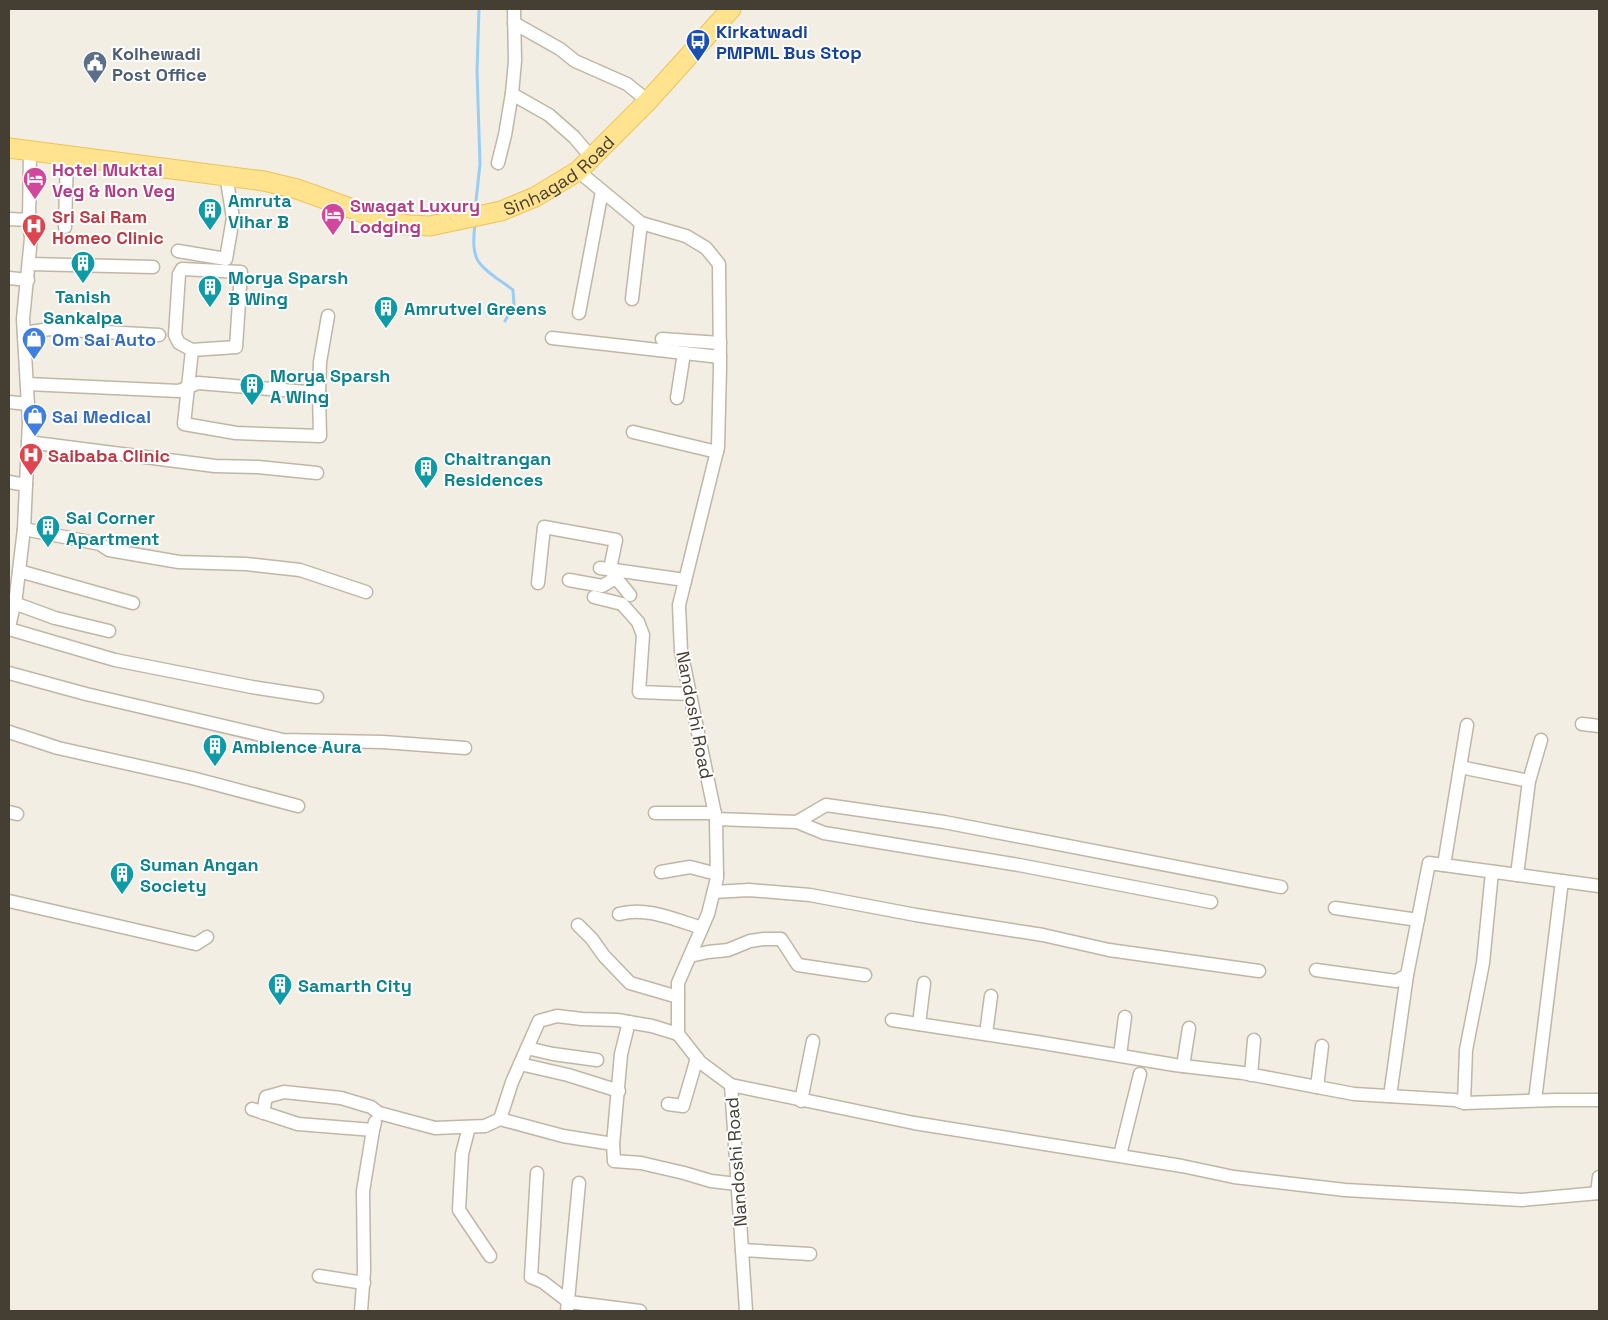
<svg xmlns="http://www.w3.org/2000/svg" width="1608" height="1320" font-family="'Space Grotesk',sans-serif">
	<style>
		.lines { fill: none; stroke-linecap: round; stroke-linejoin: round }
		.stream { stroke: #99cdf5; stroke-width: 3 }
		.street-casing { stroke: #bfb7a5; stroke-width: 15 }
		.primary-casing { stroke: #ecc457; stroke-width: 21 }
		.street { stroke: #fff; stroke-width: 12 }
		.primary { stroke: #ffe38f; stroke-width: 19 }
		.labels { text-anchor: middle; dominant-baseline: central; stroke-width: 4; stroke-linejoin: round; paint-order: stroke }
		.transit-label { font-size: 18px; font-weight: bold; fill: #164399; stroke: #fff; text-anchor: start }
		.service-label { font-size: 18px; font-weight: bold; fill: #4e5e75; stroke: #fff; text-anchor: start }
		.hotel-label { font-size: 18px; font-weight: bold; fill: #b23c85; stroke: #fff; text-anchor: start }
		.street-label { font-size: 18px; fill: #453e33; stroke: #fff }
		.culture-label { font-size: 18px; font-weight: bold; fill: #0d838f; stroke: #fff; text-anchor: start }
		.health-label { font-size: 18px; font-weight: bold; fill: #be3a42; stroke: #fff; text-anchor: start }
		.shop-label { font-size: 18px; font-weight: bold; fill: #366cbe; stroke: #fff; text-anchor: start }
	</style>
	<rect width="100%" height="100%" fill="#f3eee3"/>
	<g class="lines">
		<g class="stream">
			<polyline points="475,210 480,164 477,71 479,9"/>
			<path d="M475,223c-1,12 -3,26 2,36 5,11 26,23 36,31l1,15 -9,16"/>
		</g>
		<defs>
			<g id="street">
				<polyline points="514,9 515,61 512,94 549,115 574,137 591,157"/>
				<polyline points="514,23 560,49 575,61 627,84 648,101"/>
				<polyline points="498,163 505,135 512,93"/>
				<polyline points="578,171 641,223 686,236 706,248 719,264 720,368 718,447 679,605 681,651 716,819 717,878 708,914 678,983 678,1034 700,1062 731,1085 746,1311"/>
				<polyline points="9,219 29,220"/>
				<polyline points="65,227 67,156"/>
				<polyline points="178,251 226,259 233,218 226,175"/>
				<polyline points="29,264 153,267"/>
				<polyline points="9,278 28,280"/>
				<polyline points="632,299 641,223"/>
				<polyline points="579,313 602,191"/>
				<polyline points="24,333 50,329 159,335"/>
				<polyline points="552,338 720,357"/>
				<polyline points="662,339 720,343"/>
				<polyline points="27,384 179,391 198,383 319,393 320,436 236,433 184,424 192,350 179,343 175,335 179,274 182,269 241,272 236,347 192,350"/>
				<polyline points="319,393 320,362 328,316"/>
				<polyline points="677,398 684,353"/>
				<polyline points="9,402 28,404"/>
				<polyline points="633,432 717,452"/>
				<polyline points="28,442 215,466 258,467 317,473"/>
				<polyline points="9,482 26,485"/>
				<polyline points="24,529 100,544 109,550 179,562 246,564 300,570 366,592"/>
				<polyline points="600,568 685,580"/>
				<polyline points="19,571 133,603"/>
				<polyline points="569,580 602,586 616,578 630,595"/>
				<polyline points="538,583 544,527 616,540 610,569 616,578"/>
				<polyline points="594,597 622,604 638,622 643,635 639,692 690,694"/>
				<polyline points="14,603 55,618 109,631"/>
				<polyline points="9,627 16,596 24,529 28,442 29,423 23,319 31,238 29,220 30,151"/>
				<polyline points="9,629 115,660 252,687 317,697"/>
				<polyline points="9,673 86,694 283,740 383,742 465,748"/>
				<polyline points="1582,724 1599,726"/>
				<polyline points="9,732 58,748 192,778 298,806"/>
				<polyline points="1460,767 1529,781"/>
				<polyline points="9,812 17,814"/>
				<polyline points="655,813 715,813"/>
				<polyline points="716,819 797,822 826,805 944,822 1281,887"/>
				<polyline points="797,822 824,833 1019,865 1211,902"/>
				<polyline points="1444,865 1467,725"/>
				<polyline points="661,872 690,867 717,874"/>
				<polyline points="1517,875 1529,781 1541,740"/>
				<polyline points="714,892 749,890 810,895 916,915 1043,935 1109,950 1259,971"/>
				<polyline points="9,901 196,944 207,937"/>
				<polyline points="1335,908 1418,920"/>
				<path d="M619,914c27,-8 57,6 83,14"/>
				<polyline points="578,925 592,939 604,956 630,983 678,997"/>
				<polyline points="690,956 708,952 728,950 750,941 764,939 781,939 798,965 865,975"/>
				<polyline points="1316,970 1396,981 1407,975 1429,863 1599,886"/>
				<polyline points="892,1020 1037,1042 1175,1065 1243,1073 1354,1094 1455,1100 1464,1103 1556,1100 1599,1100"/>
				<polyline points="919,1024 924,983"/>
				<polyline points="986,1034 991,996"/>
				<polyline points="527,1048 553,1054 597,1060"/>
				<polyline points="1120,1055 1125,1017"/>
				<polyline points="520,1064 568,1075 619,1091"/>
				<polyline points="1183,1066 1189,1028"/>
				<polyline points="1251,1075 1254,1040"/>
				<polyline points="731,1085 914,1123 1182,1166 1234,1177 1345,1190 1522,1200 1599,1193"/>
				<polyline points="1317,1087 1322,1046"/>
				<polyline points="1390,1096 1407,975"/>
				<polyline points="1535,1100 1562,881"/>
				<polyline points="801,1101 813,1041"/>
				<polyline points="1464,1103 1466,1050 1483,963 1492,872"/>
				<polyline points="668,1104 683,1106 697,1058"/>
				<polyline points="252,1109 298,1124 373,1130 375,1122"/>
				<polyline points="263,1113 266,1097 284,1092 341,1098 371,1107 379,1113 435,1128 485,1126 500,1119 563,1136 613,1144 614,1161 641,1163 684,1173 711,1181 737,1184"/>
				<polyline points="500,1119 512,1082 539,1021 557,1016 582,1019 617,1020 652,1026 678,1034"/>
				<polyline points="469,1127 462,1154 459,1210 490,1256"/>
				<polyline points="613,1144 621,1054 629,1022"/>
				<polyline points="1120,1155 1140,1074"/>
				<polyline points="537,1173 531,1277 543,1282 569,1302 640,1311"/>
				<polyline points="1597,1193 1599,1177"/>
				<polyline points="742,1250 810,1254"/>
				<polyline points="319,1276 364,1283"/>
				<polyline points="361,1311 364,1271 363,1191 373,1130"/>
				<polyline points="567,1311 579,1183"/>
			</g>
			<g id="primary">
				<path id="s1" d="M9,148l255,33 33,8 92,33 20,3 21,1 71,-15 34,-14 43,-26 70,-70 83,-92"/>
			</g>
		</defs>
		<use href="#street" class="street-casing"/>
		<use href="#primary" class="primary-casing"/>
		<use href="#street" class="street"/>
		<use href="#primary" class="primary"/>
	</g>
	<defs>
		<symbol id="bus-pin" viewBox="-11 -11 22 30"><path d="M0 17L-7.5 6A9.5 9.5 0 1 1 7.5 6Z" fill="#1a4fb4" stroke="#fff"/><path d="M-5-6H5V4H4V6H2V4H-2V6H-4V4H-5ZM-3.5-4V0h7V-4ZM-3.5 1.2v1.5H-2V1.2ZM2 1.2v1.5H3.5V1.2Z" fill="#fff"/></symbol>
		<symbol id="civic-pin" viewBox="-11 -11 22 30"><path d="M0 17L-7.5 6A9.5 9.5 0 1 1 7.5 6Z" fill="#5c6f8a" stroke="#fff"/><path d="M-.6-6.5H3V-4.5H.6V-3L4-1V1h2V6H-6V1h2V-1L-.6-3ZM-1.2 2.5V6h2.4V2.5Z" fill="#fff"/></symbol>
		<symbol id="hotel-pin" viewBox="-11 -11 22 30"><path d="M0 17L-7.5 6A9.5 9.5 0 1 1 7.5 6Z" fill="#d1479c" stroke="#fff"/><path d="M-6-4.5h1.5V1H6V5H4.5V3h-9V5H-6ZM-4 0a1.8 1.8 0 1 1 3.6 0ZM.5 0V-2.5h3Q6-2.5 6 0Z" fill="#fff"/></symbol>
		<symbol id="building-pin" viewBox="-11 -11 22 30"><path d="M0 17L-7.5 6A9.5 9.5 0 1 1 7.5 6Z" fill="#0f9aa8" stroke="#fff"/><path d="M-4-6H4V6H1V3H-1V6H-4ZM-2.5-4.3h1.7v1.8h-1.7ZM.8-4.3h1.7v1.8H.8ZM-2.5-1h1.7V.8h-1.7ZM.8-1h1.7V.8H.8Z" fill="#fff"/></symbol>
		<symbol id="hospital-pin" viewBox="-11 -11 22 30"><path d="M0 17L-7.5 6A9.5 9.5 0 1 1 7.5 6Z" fill="#e0444e" stroke="#fff"/><path d="M-5-5h3v3.5h4V-5h3V5h-3V1.5h-4V5h-3Z" fill="#fff"/></symbol>
		<symbol id="shop-pin" viewBox="-11 -11 22 30"><path d="M0 17L-7.5 6A9.5 9.5 0 1 1 7.5 6Z" fill="#3f7fe0" stroke="#fff"/><path d="M-5-2.5h2.3a2.7 3.5 0 0 1 5.4 0H5L5.5 6h-11ZM-1.5-2.5h3a1.5 2.3 0 0 0-3 0Z" fill="#fff"/></symbol>
	</defs>
	<g fill-rule="evenodd">
		<use href="#bus-pin" x="684" y="27" width="28" height="38"/>
		<use href="#civic-pin" x="81" y="49" width="28" height="38"/>
		<use href="#hotel-pin" x="21" y="165" width="28" height="38"/>
		<use href="#building-pin" x="196" y="196" width="28" height="38"/>
		<use href="#hotel-pin" x="319" y="201" width="28" height="38"/>
		<use href="#hospital-pin" x="20" y="212" width="28" height="38"/>
		<use href="#building-pin" x="69" y="249" width="28" height="38"/>
		<use href="#building-pin" x="196" y="273" width="28" height="38"/>
		<use href="#building-pin" x="372" y="294" width="28" height="38"/>
		<use href="#shop-pin" x="20" y="325" width="28" height="38"/>
		<use href="#building-pin" x="238" y="371" width="28" height="38"/>
		<use href="#shop-pin" x="21" y="402" width="28" height="38"/>
		<use href="#hospital-pin" x="17" y="441" width="28" height="38"/>
		<use href="#building-pin" x="412" y="454" width="28" height="38"/>
		<use href="#building-pin" x="34" y="513" width="28" height="38"/>
		<use href="#building-pin" x="201" y="732" width="28" height="38"/>
		<use href="#building-pin" x="108" y="860" width="28" height="38"/>
		<use href="#building-pin" x="266" y="971" width="28" height="38"/>
	</g>
	<g class="labels">
		<g class="transit-label">
			<text x="716" y="31">Kirkatwadi<tspan x="716" dy="21">PMPML Bus Stop</tspan></text>
		</g>
		<g class="service-label">
			<text x="112" y="53">Kolhewadi<tspan x="112" dy="21">Post Office</tspan></text>
		</g>
		<g class="hotel-label">
			<text x="52" y="169">Hotel Muktai<tspan x="52" dy="21">Veg &amp; Non Veg</tspan></text>
			<text x="350" y="205">Swagat Luxury<tspan x="350" dy="21">Lodging</tspan></text>
		</g>
		<g class="street-label">
			<text stroke="none"><textPath href="#s1" startOffset="571">Sinhagad Road</textPath></text>
			<text transform="translate(695 715) rotate(79)">Nandoshi Road</text>
			<text transform="translate(736 1162) rotate(-94)">Nandoshi Road</text>
		</g>
		<g class="culture-label">
			<text x="228" y="200">Amruta<tspan x="228" dy="21">Vihar B</tspan></text>
			<text x="228" y="277">Morya Sparsh<tspan x="228" dy="21">B Wing</tspan></text>
			<text x="83" y="296" text-anchor="middle">Tanish<tspan x="83" dy="21">Sankalpa</tspan></text>
			<text x="404" y="308">Amrutvel Greens</text>
			<text x="270" y="375">Morya Sparsh<tspan x="270" dy="21">A Wing</tspan></text>
			<text x="444" y="458">Chaitrangan<tspan x="444" dy="21">Residences</tspan></text>
			<text x="66" y="517">Sai Corner<tspan x="66" dy="21">Apartment</tspan></text>
			<text x="232" y="746">Ambience Aura</text>
			<text x="140" y="864">Suman Angan<tspan x="140" dy="21">Society</tspan></text>
			<text x="298" y="985">Samarth City</text>
		</g>
		<g class="health-label">
			<text x="52" y="216">Sri Sai Ram<tspan x="52" dy="21">Homeo Clinic</tspan></text>
			<text x="48" y="455">Saibaba Clinic</text>
		</g>
		<g class="shop-label">
			<text x="52" y="339">Om Sai Auto</text>
			<text x="52" y="416">Sai Medical</text>
		</g>
	</g>
	<rect width="1608" height="1320" fill="none" stroke="#453e33" stroke-width="20"/>
</svg>
